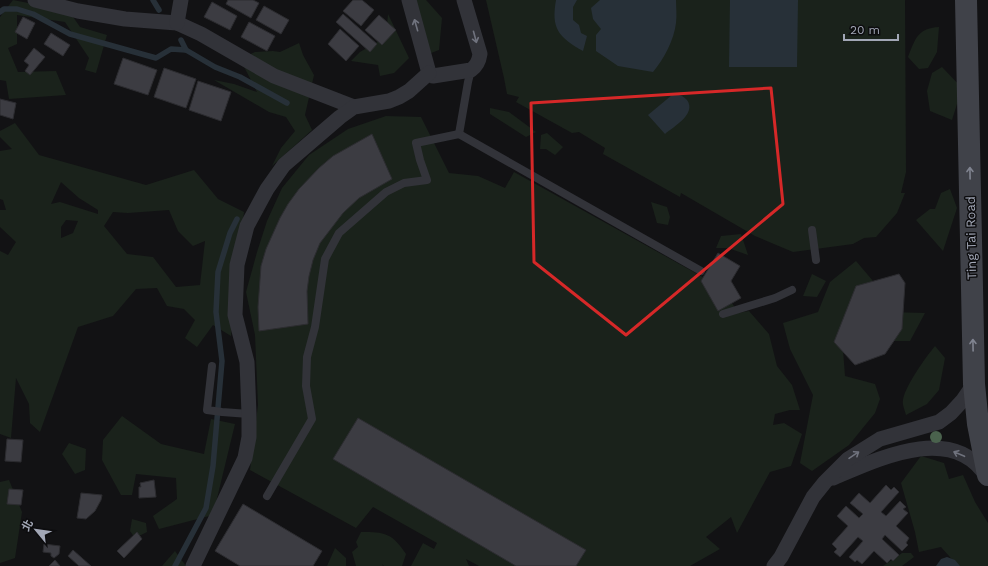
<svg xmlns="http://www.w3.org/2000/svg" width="988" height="566" font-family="'Work Sans','Noto Sans TC',sans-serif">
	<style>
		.green { fill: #1a221b; fill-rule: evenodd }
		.water { fill: #273038 }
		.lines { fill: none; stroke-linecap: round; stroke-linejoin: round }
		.stream { stroke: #273038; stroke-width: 5.5 }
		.building { fill: #3c3c42; stroke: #2c2c30 }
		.lane { stroke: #323339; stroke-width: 8 }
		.street { stroke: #323339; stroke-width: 15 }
		.secondary { stroke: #404249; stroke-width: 22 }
		.tree { fill: #4a624d }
		.oneway { stroke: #70737e }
		.oneway2 { stroke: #808490 }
		.marked { fill: none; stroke: #d62828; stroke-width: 3; stroke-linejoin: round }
		.labels { text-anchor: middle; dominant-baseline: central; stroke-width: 3; stroke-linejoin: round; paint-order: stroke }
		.street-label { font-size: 13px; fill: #a2a7b6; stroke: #0d0d0f }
	</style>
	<rect width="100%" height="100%" fill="#121214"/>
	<g class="green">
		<polygon points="13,0 69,11 80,27 107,35 96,73 85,70 89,58 65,22 17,15 17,44 8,48 18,72 56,71 66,95 9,99 6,81 0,80 0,17"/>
		<polygon points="405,0 426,0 442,18 439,50 426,55"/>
		<polygon points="486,0 905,0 906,172 901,193 905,193 897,213 876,237 864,238 853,244 793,252 755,236 681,193 680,197 603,154 605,148 579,132 572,133 516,102 519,97 507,94 504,78"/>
		<polygon points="388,14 409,58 394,73 380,76 378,65 351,61 360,52 386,37"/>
		<path d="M939,27l-2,25 -9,16 -9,1 -11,-12c7,-17 9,-29 31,-30z"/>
		<polygon points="299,43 303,55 314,75 305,115 312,130 272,166 281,148 295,131 286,117 269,112 214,80 234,84 257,92 240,59 255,52 273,51 280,52"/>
		<polygon points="942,67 962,88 952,120 930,111 927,91 932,73"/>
		<polygon points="490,108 509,112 536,132 526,137 490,114"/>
		<polygon points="386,116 421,117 449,173 478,176 505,188 514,172 701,276 732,303 738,313 749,311 769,334 777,366 792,385 800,410 790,410 775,414 773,425 784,423 802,434 791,466 770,472 737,533 731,517 706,537 720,549 690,566 479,566 466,559 469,566 411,566 423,543 434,549 437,543 373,507 356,528 250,470 258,405 255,335 246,292 257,252 267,221 282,188 309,155 348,129"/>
		<path d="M15,123l24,32 107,30 48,-15 24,29 26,13 -13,124 -18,-11 -16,22 -12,-9 10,-18 -11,-11 -17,-3 -10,-18 -21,1 -23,27 -35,11 -38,105 -10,-9 -1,-19 -13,-26 -5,60 -11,-4v-183l8,4 8,-13 -16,-15v-17h6l-3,-10 -3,-1v-48l12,-2 -12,-12v-6zM61,182l18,16 19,12v4l-38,-12 -9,2zM169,210l9,21 15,15 12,-5 -5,44 -24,2 -23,-30 -26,-3 -23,-28 9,-14 15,1zM66,220l12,1 -5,12 -12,5v-11z"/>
		<polygon points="547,133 563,147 555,155 546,149 540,149 541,135"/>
		<polygon points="950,189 957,208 943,251 916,220 930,209 935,209 941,193"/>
		<polygon points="651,202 667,207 670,217 668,225 657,223"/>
		<polygon points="741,234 748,255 728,248 716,248 721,236"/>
		<polygon points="856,261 873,281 889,312 925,313 910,341 889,341 842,337 845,376 875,384 880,399 875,413 849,445 812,471 800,463 813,395 790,349 783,323 818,312 830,282"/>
		<polygon points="812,274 826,281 817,297 803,296"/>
		<path d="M935,346l10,12 -6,32 -12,14 -21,11c-1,-4 -4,-11 -3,-15 2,-14 23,-43 32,-54z"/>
		<polygon points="122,416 161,444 204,454 211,419 235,424 213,515 159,529 153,516 177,499 176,478 136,474 132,495 121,495 102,460 103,440"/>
		<polygon points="69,443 86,449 85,470 75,474 62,454"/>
		<polygon points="921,456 944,463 949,479 963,475 975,502 988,523 988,566 958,566 941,547 919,552 915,532 901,483"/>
		<polygon points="9,480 22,512 15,558 0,563 0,482"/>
		<polygon points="132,519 146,523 147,532 135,538 130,531"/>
		<path d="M361,532c24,0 31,1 45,22l-4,12h-18l-2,-2 1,2h-27l-4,-14 6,-5 -2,-5z"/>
		<polygon points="335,548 346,558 346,566 327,566"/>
		<polygon points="175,551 186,566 162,566"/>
		<polygon points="902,553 911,553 914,557 902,566 883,566"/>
	</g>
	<g class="water">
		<path d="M556,0h21l-4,7v13l6,5 2,8 6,3 -4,15c-25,-14 -32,-23 -27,-51z"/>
		<path d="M600,0h76c0,7 1,15 0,23 -2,17 -12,36 -23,49l-35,-6 -22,-15v-16l5,-6 -8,-10 -2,-11z"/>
		<polygon points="730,0 798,0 797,67 729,67"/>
		<path d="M672,95c6,-1 11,0 15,5 10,14 -14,27 -22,34l-17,-19z"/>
		<polygon points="947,557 955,560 960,566 936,566 941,559"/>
	</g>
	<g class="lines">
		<g class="stream">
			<polyline points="153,0 159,10"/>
			<polyline points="0,12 4,9 17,9 33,14 70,34 156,58 171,49 186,50"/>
			<polyline points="181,40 186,50 215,67 240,77 287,103"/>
			<polyline points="175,566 206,508 213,466 222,361 216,312 218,272 230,233 237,219"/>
		</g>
	</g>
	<g class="building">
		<polygon points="228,0 253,0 259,3 251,18 226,4"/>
		<polygon points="353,0 362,0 374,10 361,26 343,11"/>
		<polygon points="212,2 237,16 230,30 204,17"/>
		<polygon points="264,6 289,20 281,34 256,20"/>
		<polygon points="343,14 377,44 370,52 336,22"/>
		<polygon points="379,15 396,30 382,45 365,30"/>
		<polygon points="23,17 35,23 27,39 15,32"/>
		<polygon points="249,22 275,36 267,51 241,37"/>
		<polygon points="340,29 359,46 346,61 328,44"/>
		<polygon points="51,33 70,45 63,56 44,44"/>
		<polygon points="34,48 45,57 30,75 25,71 29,65 24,61"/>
		<polygon points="123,58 157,70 148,95 114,84"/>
		<polygon points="164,68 196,79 186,108 154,97"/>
		<polygon points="198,81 231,92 221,121 189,110"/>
		<polygon points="0,99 16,103 13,119 0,115"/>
		<polygon points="372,134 392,179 359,198 343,213 320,243 313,260 309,276 307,291 308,324 259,331 258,307 261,266 266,249 280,218 288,204 299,189 319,168 333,156"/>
		<polygon points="718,253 740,266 731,281 741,298 718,311 701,281"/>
		<polygon points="899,274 905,283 902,329 885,354 855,365 834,342 856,286"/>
		<polygon points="358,418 586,550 576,566 516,566 333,459"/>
		<polygon points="7,439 23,440 21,462 5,461"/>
		<polygon points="154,480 156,497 139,498 139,487 141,487 140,483"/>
		<polygon points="886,485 891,490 894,487 899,492 881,512 886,516 900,501 906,507 903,509 908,513 896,526 909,538 906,543 908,545 902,551 885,535 882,539 899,555 893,561 891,559 887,563 874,551 862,564 857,560 855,562 849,557 863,541 858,537 840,557 834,552 837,549 832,544 848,526 837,516 846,506 859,518 863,514 850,503 859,493 870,503"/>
		<polygon points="9,489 23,490 21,505 7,504"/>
		<polygon points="81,493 102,495 101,500 95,511 86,519 77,518"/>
		<polygon points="243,504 322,551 313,566 240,566 215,551"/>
		<polygon points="137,532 142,539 124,558 117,551"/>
		<polygon points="44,544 60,546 59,554 54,558 51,556 51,553 43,552"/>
		<polygon points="73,550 91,566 79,566 68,556"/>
		<polygon points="55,560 60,566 49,566"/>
	</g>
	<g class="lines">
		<g class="lane">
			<polyline points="459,134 468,82 471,70"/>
			<polyline points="812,230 816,260"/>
			<polyline points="723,314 775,298 792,290"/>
			<polyline points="212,366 207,410 222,412 249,414"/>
			<polyline points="267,496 312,419 306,386 307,357 315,327 325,259 339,233 386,192 404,183 427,180 420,160 416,143 459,134 701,271"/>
		</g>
		<g class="street">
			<polyline points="35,0 78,11 125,19 177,23 201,34 274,76 354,107"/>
			<path d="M409,0l20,73 4,3 38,-6c6,-4 8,-9 9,-16l-16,-54"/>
			<polyline points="177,23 181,0"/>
			<path d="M833,478c45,-19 120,-56 154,-1"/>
			<polyline points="193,566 245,458 249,437 249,414 247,362 235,315 237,265 247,226 267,189 284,165 340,117 354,107 389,101 399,97 409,91 429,73"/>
			<polyline points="774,566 781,557 813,497 825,482 848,459 880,439 939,422 951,413 963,400 974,384"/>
		</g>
		<polyline class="secondary" points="966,0 974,384 978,424 988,475"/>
	</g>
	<circle class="tree" cx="936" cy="437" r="6"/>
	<defs><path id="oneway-shaft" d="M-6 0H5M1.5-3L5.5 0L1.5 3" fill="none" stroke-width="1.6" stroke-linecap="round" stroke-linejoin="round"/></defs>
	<g class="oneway">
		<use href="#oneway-shaft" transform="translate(416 25) rotate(-106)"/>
		<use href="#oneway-shaft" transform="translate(475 37) rotate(75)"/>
		<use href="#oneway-shaft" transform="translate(959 454) rotate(-157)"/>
		<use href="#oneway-shaft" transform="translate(854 455) rotate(-34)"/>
	</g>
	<g class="oneway2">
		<use href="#oneway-shaft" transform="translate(970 173) rotate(-91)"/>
		<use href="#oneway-shaft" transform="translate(973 345) rotate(-91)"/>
	</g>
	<path class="marked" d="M771,88l12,116 -157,131 -92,-73 -3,-159z"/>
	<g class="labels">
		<g class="street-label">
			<text transform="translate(971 238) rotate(-91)">Ting Tai Road</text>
		</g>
	</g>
	<g transform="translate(36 530) rotate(299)" stroke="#0d0d0f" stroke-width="3" paint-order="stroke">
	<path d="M0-3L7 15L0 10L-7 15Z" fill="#a2a7b6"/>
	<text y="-6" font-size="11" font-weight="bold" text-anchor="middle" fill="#a2a7b6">北</text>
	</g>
	<path d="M844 34v6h54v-6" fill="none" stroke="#a2a7b6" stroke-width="2"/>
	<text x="850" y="34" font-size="12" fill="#a2a7b6" stroke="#0d0d0f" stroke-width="3" paint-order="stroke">20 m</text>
</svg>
